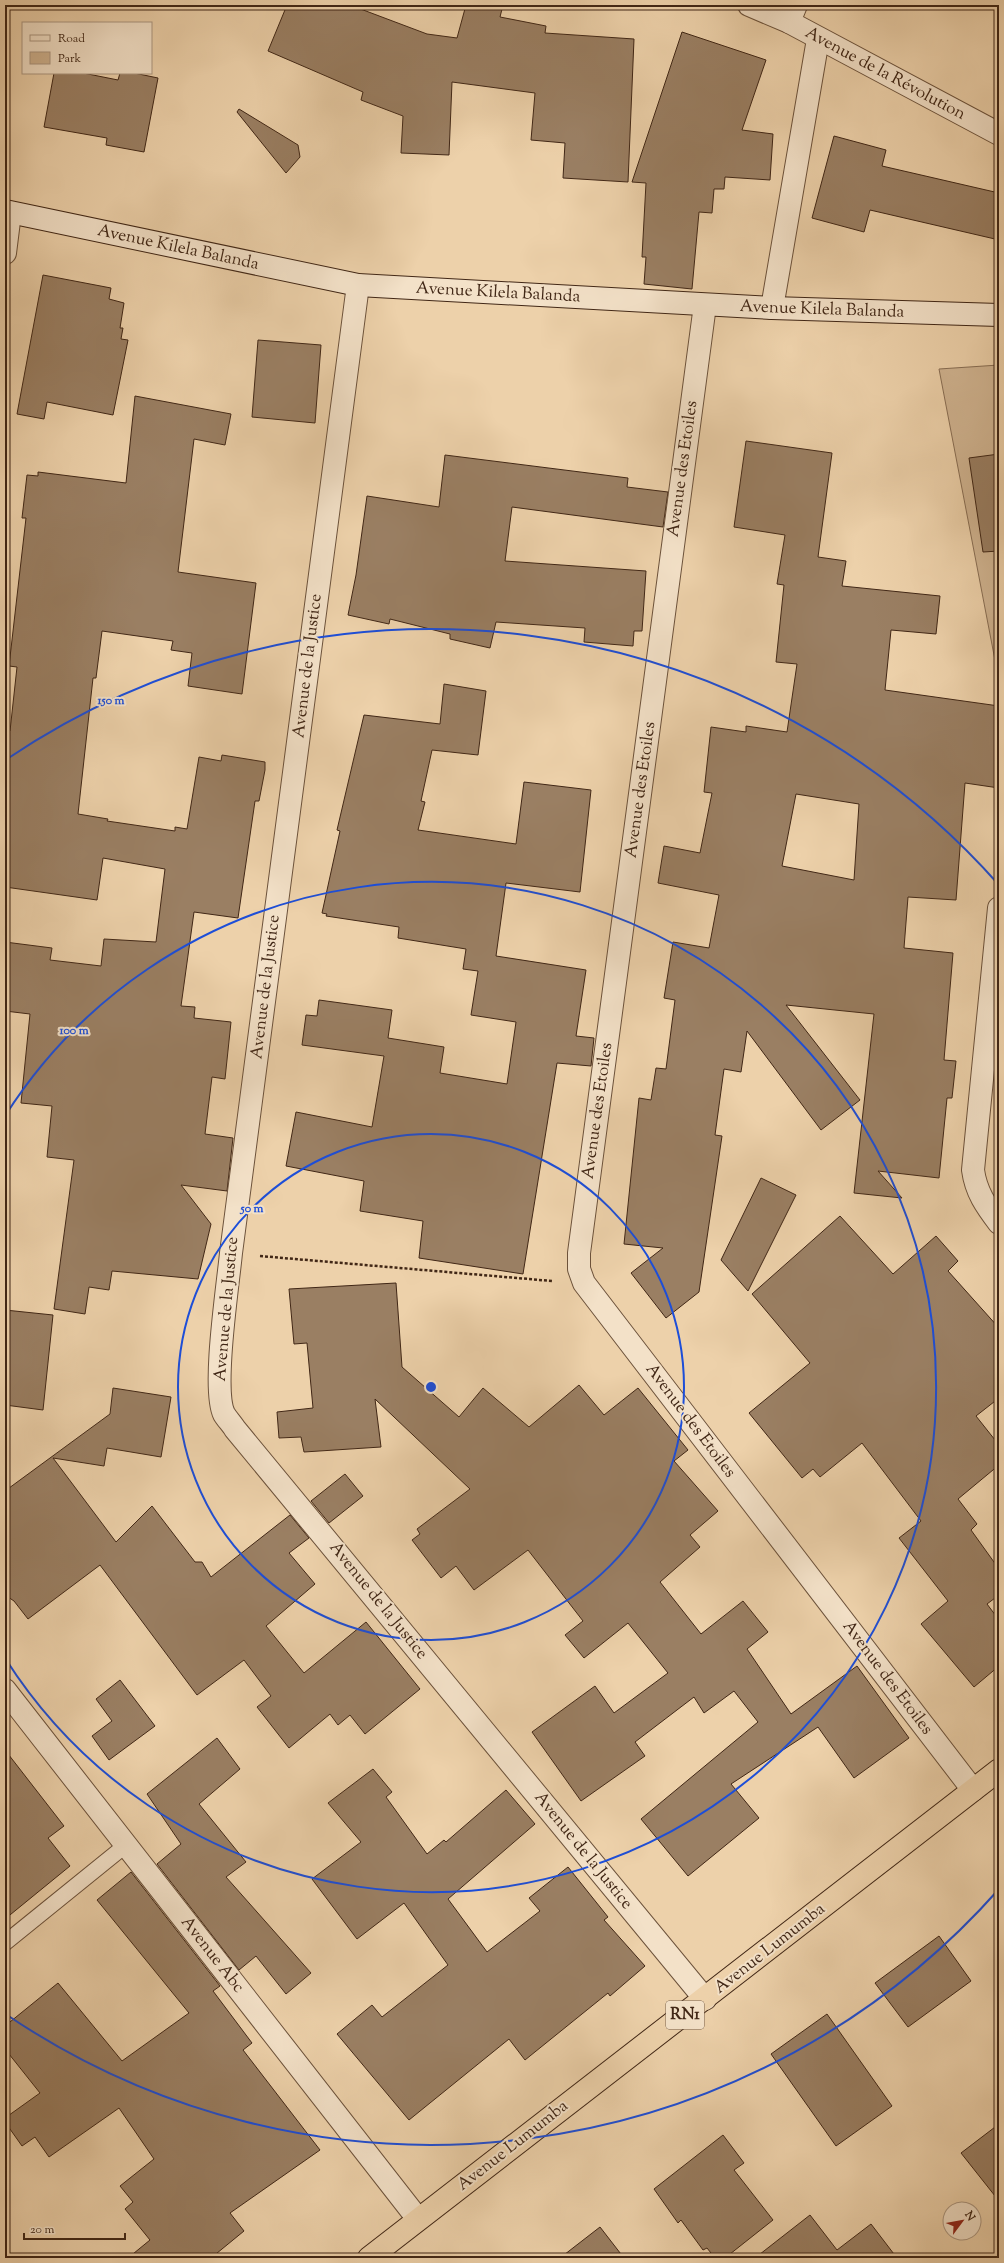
<svg xmlns="http://www.w3.org/2000/svg" width="1004" height="2263" font-family="'Sorts Mill Goudy',serif">
	<style>
		.green { fill: #d0b491; stroke: #886e54 }
		.building { fill: #9a7f63; stroke: #412716; fill-rule: evenodd }
		.lines { fill: none; stroke-linecap: round; stroke-linejoin: round }
		.service-casing { stroke: #6c523b; stroke-width: 17 }
		.minor-casing { stroke: #6c523b; stroke-width: 24 }
		.tertiary-casing { stroke: #6c523b; stroke-width: 24 }
		.secondary-casing { stroke: #412716; stroke-width: 24 }
		.trunk-casing { stroke: #412716; stroke-width: 24 }
		.path { stroke: #412716; stroke-width: 2.5; stroke-dasharray: 3 2; stroke-linecap: butt }
		.service { stroke: #f3e1c8; stroke-width: 15 }
		.minor { stroke: #f3e1c8; stroke-width: 22 }
		.tertiary { stroke: #f3e1c8; stroke-width: 22 }
		.secondary { stroke: #f3e1c8; stroke-width: 22 }
		.trunk { stroke: #edd1aa; stroke-width: 22 }
		.ring { fill: none; stroke: #1d4ed8; stroke-width: 2 }
		.labels { text-anchor: middle; dominant-baseline: central; stroke-width: 4; stroke-linejoin: round; paint-order: stroke }
		.shield { fill: #f3e1c8; stroke: #765f4b; stroke-width: 1 }
		.shield-label { font-size: 16px; font-weight: bold; fill: #412716 }
		.street-label { font-size: 17px; fill: #412716; stroke: #f3e1c8 }
		.centre { fill: #1d4ed8; stroke: #f3e1c8; stroke-width: 2 }
		.ring-label { font-size: 12px; text-anchor: middle; font-weight: bold; fill: #1d4ed8; stroke: #f3e1c8; stroke-width: 4; stroke-linejoin: round; paint-order: stroke }
	</style>
	<rect width="100%" height="100%" fill="#edd1aa"/>
	<filter id="stains"><feTurbulence type="fractalNoise" baseFrequency=".005" numOctaves="4"/><feColorMatrix values="0 0 0 0 .2 0 0 0 0 .09 0 0 0 0 .02 0 0 0 .5 -.17"/></filter>
	<radialGradient id="worn" r=".72"><stop offset=".6" stop-color="#630" stop-opacity="0"/><stop offset="1" stop-color="#630" stop-opacity=".3"/></radialGradient>
	<polygon class="green" points="999,365 999,681 939,369"/>
	<g class="building">
		<polygon points="287,5 350,5 427,34 457,38 466,5 503,5 500,17 546,26 545,33 634,39 628,182 563,178 565,143 531,140 535,93 452,82 449,155 401,153 403,116 361,100 363,92 268,51"/>
		<polygon points="682,32 766,60 742,130 773,134 770,180 725,177 724,189 714,189 712,213 699,212 692,289 644,284 646,257 642,257 646,183 632,182"/>
		<polygon points="54,73 83,73 118,80 120,73 134,73 158,78 144,152 106,145 107,138 44,127"/>
		<polygon points="239,109 298,145 300,157 286,173 237,112"/>
		<polygon points="834,136 886,150 882,166 999,193 999,219 995,239 870,210 864,232 812,218"/>
		<polygon points="43,275 111,288 109,299 124,303 120,328 123,328 121,339 128,340 113,415 47,402 44,419 17,414"/>
		<polygon points="258,340 321,345 315,423 252,417"/>
		<polygon points="135,396 231,414 225,445 194,439 178,572 256,583 242,694 188,686 192,653 171,650 173,641 102,631 96,678 93,678 78,814 108,819 107,821 175,831 175,827 187,829 199,757 221,761 222,755 265,762 265,770 259,801 255,801 238,918 194,912 181,1006 195,1007 194,1018 231,1022 225,1079 212,1077 205,1134 233,1138 227,1191 181,1185 211,1224 198,1279 112,1271 109,1290 89,1287 85,1314 54,1309 74,1160 47,1157 52,1106 21,1103 30,1014 5,1011 5,942 52,948 50,960 101,966 104,939 156,942 165,869 103,858 97,900 5,887 5,730 10,731 17,667 9,666 26,518 22,518 27,475 38,476 38,472 126,483"/>
		<path d="M746,441l86,12 -14,104 28,4 -4,25 98,10 -4,38 -45,-4 -6,60 114,16v82l-34,-5 -9,117 -48,-3 -4,51 49,5 -9,107 12,1 -4,37h-5l-8,80 -61,-7 24,27 -48,-5 20,-179 -88,-9 74,95 -39,30 -74,-99 -6,41 -17,-3 -9,66 7,1 -23,156 -33,26 -35,-45 32,-25 -39,-4 15,-146 12,2 5,-32 10,1 9,-69 -11,-2 9,-56 36,6 10,-53 -61,-12 6,-37 36,7 12,-60 -8,-1 7,-65 35,5v-6l41,6 10,-68 -21,-2 8,-77 -7,-1 8,-49 -51,-8zM796,794l63,10 -5,76 -72,-14z"/>
		<polygon points="999,454 999,551 983,552 969,458"/>
		<polygon points="445,455 628,478 627,487 668,492 663,527 512,507 505,561 646,571 642,631 634,631 633,646 584,642 585,628 496,622 490,648 450,639 450,634 390,619 389,624 348,615 356,575 367,496 439,507"/>
		<polygon points="444,684 486,691 478,755 432,750 421,801 425,802 418,830 516,844 524,782 591,790 580,892 506,883 496,956 586,970 576,1036 594,1038 591,1066 557,1063 523,1274 419,1258 423,1221 360,1211 364,1181 286,1166 296,1112 372,1127 384,1056 302,1045 306,1015 317,1016 319,1000 392,1010 388,1038 444,1047 440,1073 507,1084 516,1022 471,1015 478,971 463,969 466,949 398,938 399,927 326,916 327,914 322,913 340,831 337,830 364,715 440,724"/>
		<polygon points="761,1178 796,1195 748,1291 721,1260"/>
		<polygon points="840,1216 893,1274 936,1236 958,1261 948,1271 999,1328 999,1398 976,1416 999,1445 999,1465 958,1499 977,1524 971,1530 999,1569 999,1595 987,1604 999,1620 999,1666 974,1687 921,1624 948,1601 899,1538 921,1521 862,1443 820,1477 813,1469 802,1478 749,1413 810,1363 752,1294"/>
		<polygon points="396,1283 402,1367 459,1417 483,1388 529,1427 579,1385 604,1415 638,1388 688,1450 674,1461 718,1511 690,1535 700,1547 660,1582 701,1634 743,1601 768,1632 747,1649 791,1714 857,1666 909,1738 854,1778 818,1727 731,1784 759,1818 688,1876 641,1819 758,1722 734,1691 704,1713 694,1697 635,1742 645,1756 581,1801 532,1732 595,1686 614,1713 668,1673 628,1623 584,1658 565,1635 583,1621 528,1550 474,1590 456,1566 441,1578 412,1540 420,1534 417,1529 470,1489 375,1399 381,1447 304,1452 301,1437 279,1438 277,1412 313,1408 307,1343 294,1344 289,1289"/>
		<polygon points="5,1310 53,1315 43,1410 5,1405"/>
		<polygon points="113,1388 171,1397 161,1457 107,1448 104,1466 53,1458 116,1542 152,1506 195,1562 202,1562 211,1577 290,1515 309,1538 289,1553 315,1584 266,1626 304,1673 366,1622 420,1689 365,1734 350,1715 338,1725 330,1714 289,1748 257,1707 271,1696 244,1660 197,1695 100,1565 28,1619 14,1601 5,1595 5,1491 110,1414"/>
		<polygon points="345,1474 363,1496 329,1523 311,1501"/>
		<polygon points="120,1680 155,1726 109,1760 92,1736 112,1721 96,1699"/>
		<polygon points="217,1738 240,1769 199,1804 246,1862 226,1877 311,1973 286,1994 256,1956 239,1970 157,1864 181,1844 147,1794"/>
		<polygon points="5,1750 64,1826 48,1838 70,1866 5,1919"/>
		<polygon points="373,1769 392,1792 386,1797 427,1854 444,1840 446,1842 506,1790 535,1824 448,1899 487,1952 540,1911 529,1898 568,1867 608,1917 604,1920 645,1966 610,1996 608,1993 525,2060 509,2039 409,2120 337,2034 372,2005 382,2017 448,1965 404,1903 357,1939 312,1879 361,1842 328,1803"/>
		<polygon points="131,1872 220,1986 213,1991 252,2043 243,2050 320,2150 230,2213 244,2231 211,2258 128,2258 150,2240 125,2209 133,2202 120,2186 154,2159 119,2108 49,2157 35,2137 22,2146 5,2122 5,2118 40,2093 5,2049 5,2026 58,1983 122,2061 189,2013 97,1900"/>
		<polygon points="939,1936 971,1981 908,2027 875,1983"/>
		<polygon points="827,2014 892,2106 836,2146 771,2054"/>
		<polygon points="999,2124 999,2201 961,2153"/>
		<polygon points="723,2135 744,2163 734,2170 773,2220 725,2258 715,2258 707,2248 703,2250 681,2220 678,2223 654,2189"/>
		<polygon points="810,2215 837,2250 871,2224 897,2258 755,2258"/>
		<polygon points="600,2227 624,2258 560,2258"/>
	</g>
	<g class="lines">
		<defs>
			<polyline id="service" points="5,1943 126,1845"/>
			<g id="minor">
				<polyline points="789,22 796,5"/>
				<polyline points="5,253 10,213"/>
				<path d="M358,285l-127,968c-3,32 -19,136 -7,161 3,5 8,10 11,15l470,570"/>
				<polyline points="705,305 579,1253 579,1269 584,1283 973,1790"/>
				<polyline points="772,308 818,39"/>
				<path d="M999,908l-26,262c3,22 13,36 26,53"/>
				<polyline points="5,1690 418,2219"/>
			</g>
			<polyline id="tertiary" points="749,5 789,22 999,134"/>
			<polyline id="secondary" points="5,211 358,285 772,308 999,315"/>
			<polyline id="trunk" points="369,2258 999,1770"/>
		</defs>
		<use href="#service" class="service-casing"/>
		<use href="#minor" class="minor-casing"/>
		<use href="#tertiary" class="tertiary-casing"/>
		<use href="#secondary" class="secondary-casing"/>
		<use href="#trunk" class="trunk-casing"/>
		<polyline class="path" points="260,1256 552,1281"/>
		<use href="#service" class="service"/>
		<use href="#minor" class="minor"/>
		<use href="#tertiary" class="tertiary"/>
		<use href="#secondary" class="secondary"/>
		<use href="#trunk" class="trunk"/>
	</g>
	<g class="ring">
		<circle cx="431" cy="1387" r="253"/>
		<path d="M5 1116A505 505 0 1 1 5 1658"/>
		<path d="M999 1889A758 758 0 0 1 7 2015M7 759A758 758 0 0 1 999 885"/>
	</g>
	<g class="labels">
		<rect class="shield" x="666" y="2001" width="38" height="28" rx="3"/>
		<g class="shield-label">
			<text x="685" y="2015">RN1</text>
		</g>
		<g class="street-label">
			<text transform="translate(885 74) rotate(28)">Avenue de la Révolution</text>
			<text transform="translate(178 248) rotate(12)">Avenue Kilela Balanda</text>
			<text transform="translate(498 293) rotate(3)">Avenue Kilela Balanda</text>
			<text transform="translate(822 310) rotate(2)">Avenue Kilela Balanda</text>
			<text transform="translate(683 469) rotate(-82)">Avenue des Etoiles</text>
			<text transform="translate(308 666) rotate(-83)">Avenue de la Justice</text>
			<text transform="translate(641 790) rotate(-82)">Avenue des Etoiles</text>
			<text transform="translate(266 987) rotate(-83)">Avenue de la Justice</text>
			<text transform="translate(598 1111) rotate(-82)">Avenue des Etoiles</text>
			<text transform="translate(227 1309) rotate(-85)">Avenue de la Justice</text>
			<text transform="translate(690 1421) rotate(53)">Avenue des Etoiles</text>
			<text transform="translate(378 1601) rotate(51)">Avenue de la Justice</text>
			<text transform="translate(887 1678) rotate(53)">Avenue des Etoiles</text>
			<text transform="translate(583 1851) rotate(51)">Avenue de la Justice</text>
			<text transform="translate(770 1949) rotate(-38)">Avenue Lumumba</text>
			<text transform="translate(212 1955) rotate(52)">Avenue Abc</text>
			<text transform="translate(513 2146) rotate(-38)">Avenue Lumumba</text>
		</g>
	</g>
	<circle cx="431" cy="1387" r="6" class="centre"/>
	<g class="ring-label">
		<text x="111" y="704">150 m</text>
		<text x="74" y="1034">100 m</text>
		<text x="252" y="1212">50 m</text>
	</g>
	<rect width="1004" height="2263" fill="none" stroke="#edd1aa" stroke-width="20"/>
	<rect x="6" y="6" width="992" height="2251" fill="none" stroke="#412716" stroke-width="2"/>
	<rect x="10" y="10" width="984" height="2243" fill="none" stroke="#412716"/>
	<rect x="22" y="22" width="130" height="52" fill="#f3e1c8" stroke="#ac9781"/>
	<rect x="30" y="35" width="20" height="6" fill="#f3e1c8" stroke="#ac9781"/>
	<text x="58" y="42" font-size="12" fill="#412716">Road</text>
	<rect x="30" y="52" width="20" height="12" fill="#d0b491" stroke="#ac9781"/>
	<text x="58" y="62" font-size="12" fill="#412716">Park</text>
	<g transform="translate(962 2221) rotate(58)"><circle r="19" fill="#f3e1c8" stroke="#ac9781"/>
	<path d="M0-3L7 15L0 10L-7 15Z" fill="#8f2418"/>
	<text y="-6" font-size="11" font-weight="bold" text-anchor="middle" fill="#412716">N</text>
	</g>
	<path d="M24 2233v6h101v-6" fill="none" stroke="#412716" stroke-width="2"/>
	<text x="30" y="2233" font-size="12" fill="#412716" stroke="#f3e1c8" stroke-width="3" paint-order="stroke">20 m</text>
	<rect width="100%" height="100%" filter="url(#stains)"/>
	<rect width="100%" height="100%" fill="url(#worn)"/>
</svg>
